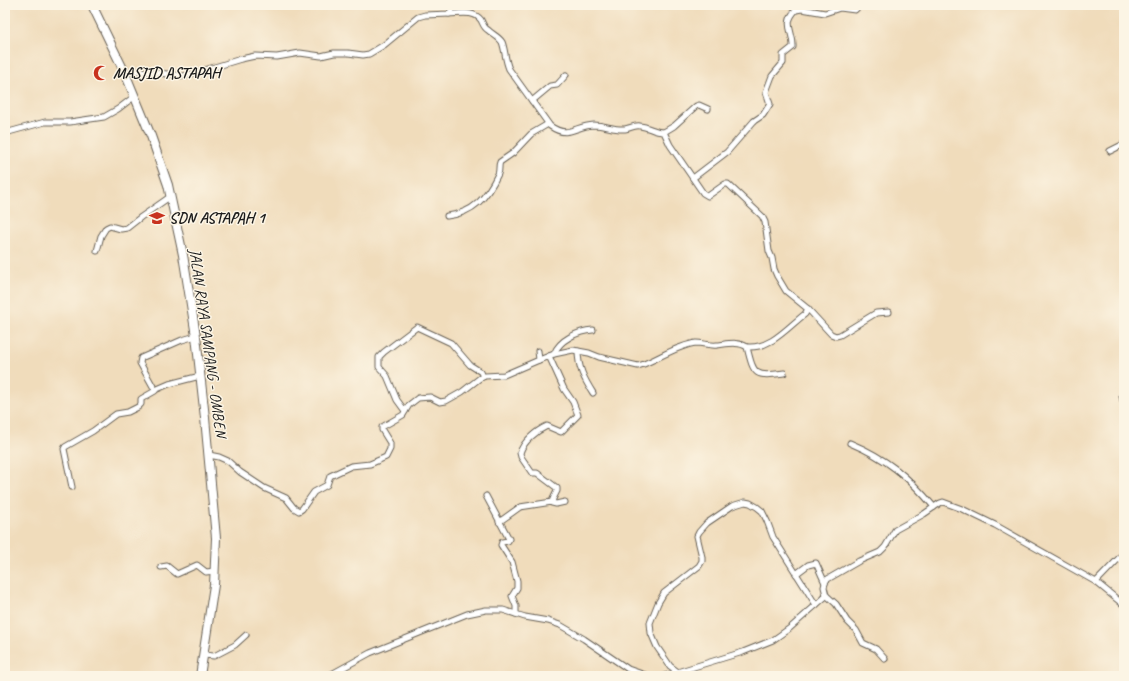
<svg xmlns="http://www.w3.org/2000/svg" width="1129" height="681" font-family="Caveat,sans-serif">
	<style>
		.lines { fill: none; stroke-linecap: round; stroke-linejoin: round }
		.minor-casing { stroke: #665f54; stroke-width: 7 }
		.primary-casing { stroke: #665f54; stroke-width: 10 }
		.minor { stroke: #fff; stroke-width: 5 }
		.primary { stroke: #fff; stroke-width: 8 }
		.labels { text-anchor: middle; dominant-baseline: central; stroke-width: 3; stroke-linejoin: round; paint-order: stroke }
		.poi-label { font-size: 16px; font-weight: bold; fill: #1c1c1c; stroke: #fcf5e5; text-anchor: start }
		.street-label { font-size: 16px; fill: #1c1c1c; stroke: #fcf5e5 }
	</style>
	<rect width="100%" height="100%" fill="#fcf5e5"/>
	<filter id="ink" filterUnits="userSpaceOnUse"><feTurbulence type="fractalNoise" baseFrequency=".025" numOctaves="2"/><feDisplacementMap in="SourceGraphic" scale="8" xChannelSelector="R" yChannelSelector="G"/><feConvolveMatrix kernelMatrix="1 2 1 2 8 2 1 2 1" color-interpolation-filters="sRGB"/></filter>
	<filter id="wash" filterUnits="userSpaceOnUse"><feTurbulence type="fractalNoise" baseFrequency=".012" numOctaves="4" result="noise"/><feDisplacementMap in="SourceGraphic" scale="16" xChannelSelector="R" yChannelSelector="G"/><feGaussianBlur stdDeviation="0.9" result="paint"/><feColorMatrix in="noise" values="0 0 0 0 0 0 0 0 0 0 0 0 0 0 0 0 0 1.4 0 .05"/><feComposite in="paint" operator="in"/></filter>
	<g filter="url(#wash)">
		<rect width="100%" height="100%" fill="#f0dcbb"/>
	</g>
	<g filter="url(#ink)">
		<g class="lines">
			<defs>
				<g id="minor">
					<path d="M449,14c10,0 25,-4 32,6 2,4 3,8 7,10 4,4 11,7 14,12 3,7 3,18 7,27l41,57c19,13 24,0 44,-1 11,0 20,5 31,4 5,-1 10,-4 15,-3 10,1 13,6 24,6l6,13 33,48 5,3 17,-12h3l34,32 3,6 4,29 3,7 2,11 3,7 9,15 22,18 -3,5c-17,13 -34,35 -58,33"/>
					<polyline points="125,73 134,71 140,71 185,76 241,59 255,56 277,57 300,53 321,56 334,53 348,53 363,55 369,54 384,45 418,17 425,15 449,14 455,5"/>
					<polyline points="532,101 550,86 557,85 566,75"/>
					<polyline points="664,132 674,126 696,106 699,105 708,109"/>
					<polyline points="5,133 45,122 70,122 104,117 118,109 135,96"/>
					<polyline points="1110,151 1124,144"/>
					<path d="M693,178l34,-26 27,-31 9,-6 7,-11 -4,-12 6,-16 11,-13v-8l10,-8c1,-15 -11,-23 3,-37l6,-1 23,4 15,-5 15,2 5,-5"/>
					<path d="M447,216c27,-3 40,-19 51,-42 2,-4 0,-8 2,-12l13,-9 18,-19 17,-10"/>
					<polyline points="97,251 101,236 106,228 110,226 121,229 127,228 141,217 171,196"/>
					<polyline points="808,309 831,334 836,336 840,335 876,313 889,312"/>
					<path d="M578,351c0,16 6,28 15,42"/>
					<path d="M554,354c5,-14 24,-23 39,-24"/>
					<path d="M549,356l15,33 9,13 5,13 -17,17 -14,-6c-11,5 -24,16 -27,27l1,4 11,16h5l20,15v3l-4,8 -1,4 4,1 9,-2"/>
					<path d="M539,360l15,-6 19,-4 5,1 11,2 10,4 39,9 6,-2c15,-6 35,-19 52,-21 7,0 14,3 21,2 10,-1 22,-4 30,2 7,29 8,30 37,26"/>
					<polyline points="155,390 169,384 200,376"/>
					<polyline points="1122,396 1124,405"/>
					<polyline points="405,411 397,400 387,376 379,367 379,357 384,352 417,327 451,343 470,365 481,372 483,377"/>
					<path d="M850,443c36,15 59,34 84,64"/>
					<polyline points="209,455 219,457 228,461 240,472 264,488 286,498 294,508 299,511 302,509 314,492 327,485 330,476 351,466 370,464 386,457 390,449 390,443 382,430 382,427 403,415 409,405 418,398 430,397 440,402 446,401 462,392 480,378 485,376 504,375 539,360 538,351"/>
					<polyline points="72,487 64,449 65,447 93,431 116,414 128,412 138,407 141,404 141,399 155,391 155,390 140,363 141,358 182,340 196,336"/>
					<polyline points="486,496 509,539 508,541 502,542 501,545 512,562 517,581 517,588 512,596 516,606 516,614"/>
					<polyline points="499,522 520,507 552,502"/>
					<polyline points="161,567 167,566 177,574 197,565 206,572 215,571"/>
					<polyline points="796,574 808,565 816,563 825,583"/>
					<polyline points="1096,582 1124,553"/>
					<polyline points="826,595 836,604 847,621 856,630 863,643 876,649 885,659"/>
					<polyline points="204,655 214,656 235,645 246,635"/>
					<polyline points="678,672 670,666 657,647 651,633 650,623 658,603 664,593 699,566 702,561 702,557 697,536 699,532 707,523 732,506 745,502 750,503 757,507 762,511 767,521 773,537 816,605"/>
					<polyline points="328,676 370,653 467,614 486,610 503,610 525,617 548,621 560,625 584,639 628,669 648,676"/>
					<polyline points="664,676 743,652 773,640 790,628 824,598 826,595 824,587 826,580 859,561 880,552 885,547 895,530 924,514 940,503 943,502 962,509 995,525 1096,582 1124,605"/>
				</g>
				<polyline id="primary" points="92,5 125,73 151,136 168,185 183,255 196,336 205,418 216,538 214,585 200,676"/>
			</defs>
			<use href="#minor" class="minor-casing"/>
			<use href="#primary" class="primary-casing"/>
			<use href="#minor" class="minor"/>
			<use href="#primary" class="primary"/>
		</g>
	</g>
	<defs>
		<symbol id="mosque-bare" viewBox="-9 -9 18 18"><path d="M3.5-4.9A6 6 0 1 0 3.5 4.9A5 5 0 1 1 3.5-4.9Z" fill="#c8321e" stroke="#fcf5e5" stroke-width="2.5" paint-order="stroke"/></symbol>
		<symbol id="school-bare" viewBox="-9 -9 18 18"><path d="M0-5L7-2L0 1L-7-2ZM-4 1L0 2.5L4 1V4Q0 6-4 4Z" fill="#c8321e" stroke="#fcf5e5" stroke-width="2.5" paint-order="stroke"/></symbol>
	</defs>
	<g fill-rule="evenodd">
		<use href="#mosque-bare" x="90" y="62" width="22" height="22"/>
		<use href="#school-bare" x="146" y="207" width="22" height="22"/>
	</g>
	<g class="labels">
		<g class="poi-label">
			<text x="113" y="73">MASJID ASTAPAH</text>
			<text x="169" y="218">SDN ASTAPAH 1</text>
		</g>
		<g class="street-label">
			<text transform="translate(208 343) rotate(82)">JALAN RAYA SAMPANG - OMBEN</text>
		</g>
	</g>
	<rect width="1129" height="681" fill="none" stroke="#fcf5e5" stroke-width="20"/>
</svg>
